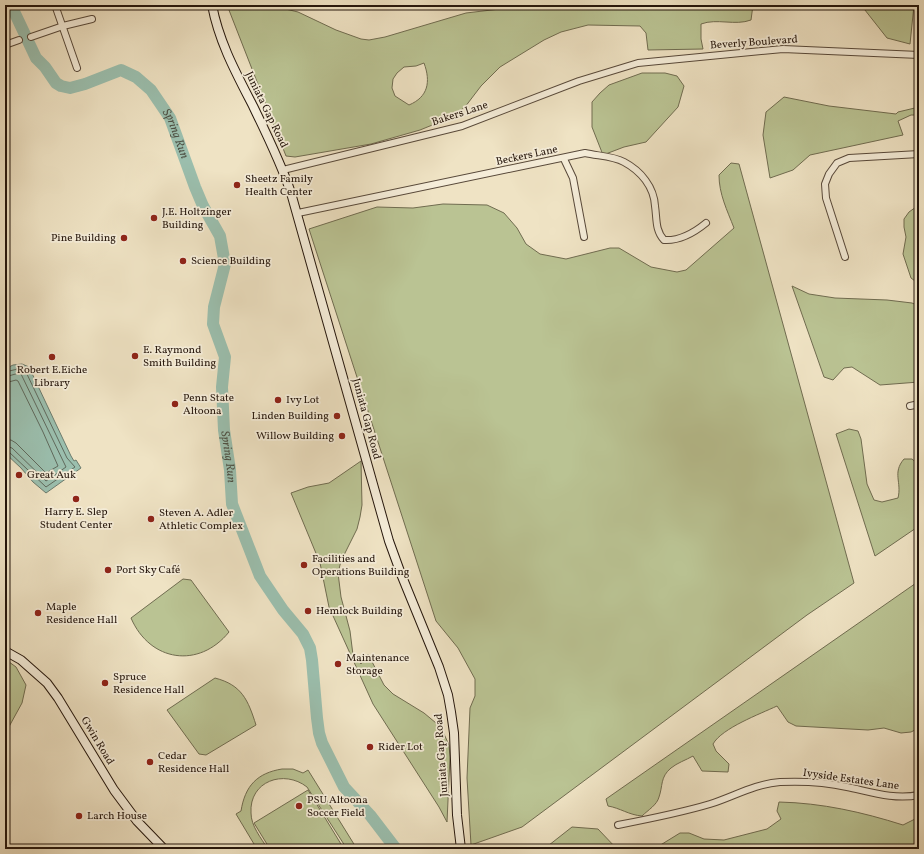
<svg xmlns="http://www.w3.org/2000/svg" width="924" height="854" font-family="Vollkorn,serif">
	<style>
		.green { fill: #bac393; stroke: #706c50; fill-rule: evenodd }
		.water { fill: #9bbfae; stroke: #6c7b6d }
		.lines { fill: none; stroke-linecap: round; stroke-linejoin: round }
		.shore { stroke: #606a5d; stroke-width: 1 }
		.river { stroke: #9bbfae; stroke-width: 12 }
		.street-casing { stroke: #58493a; stroke-width: 8 }
		.secondary-casing { stroke: #25160c; stroke-width: 10 }
		.street { stroke: #f5edd9; stroke-width: 6 }
		.secondary { stroke: #f5edd9; stroke-width: 8 }
		.poi-dot { fill: #8f2418; stroke: #f5edd9; stroke-width: 1.5 }
		.labels { text-anchor: middle; dominant-baseline: central; stroke-width: 3.5; stroke-linejoin: round; paint-order: stroke }
		.street-label { font-size: 11px; fill: #25160c; stroke: #f5edd9 }
		.poi-label { font-size: 11px; fill: #25160c; stroke: #f5edd9; text-anchor: start }
		.water-label { font-size: 12px; font-style: italic; fill: #4e5145; stroke: #f5edd9 }
	</style>
	<rect width="100%" height="100%" fill="#efe3c4"/>
	<filter id="stains"><feTurbulence type="fractalNoise" baseFrequency=".005" numOctaves="4"/><feColorMatrix values="0 0 0 0 .2 0 0 0 0 .09 0 0 0 0 .02 0 0 0 .5 -.17"/></filter>
	<radialGradient id="worn" r=".72"><stop offset=".6" stop-color="#630" stop-opacity="0"/><stop offset="1" stop-color="#630" stop-opacity=".3"/></radialGradient>
	<g class="green">
		<path d="M227,5h42l29,7 38,18 25,9 8,1 16,-3 81,-24 34,-4 6,-4h247l-2,15c-16,6 -34,-2 -50,4v15l2,10 -55,1 -2,-17 -6,-7 -52,-1 -27,7 -17,8 -44,27 -19,19 -16,21 -13,10 -32,13 -49,14 -76,13 -9,-1zM424,63c7,19 4,34 -15,42l-14,-9 -3,-8 1,-9 4,-6 7,-6 12,-1z"/>
		<polygon points="861,5 914,5 910,44 887,38"/>
		<polygon points="642,73 665,73 677,76 684,86 678,107 646,142 624,147 603,155 592,127 592,102 600,93 609,85"/>
		<polygon points="784,97 829,106 896,114 898,112 919,107 919,115 911,115 898,121 903,135 810,155 793,170 770,178 763,135 766,112"/>
		<path d="M731,163l8,1 115,419 -47,32 -285,212 -51,18 -4,-67 3,-70 5,-12v-17l-17,-31 -22,-27 -127,-392 68,-22 36,1 30,-4 44,1 17,8 13,15 9,16 14,10 26,5 44,-11h9l32,19 26,5 9,-2 48,-42c-7,-18 -15,-34 -15,-53z"/>
		<polygon points="919,198 919,284 911,278 903,254 906,237 904,227 904,219 909,212 916,207"/>
		<polygon points="792,286 809,294 835,298 887,300 912,303 919,306 919,382 880,385 852,367 844,368 833,380 824,377"/>
		<path d="M849,429l9,2 3,8 6,45 7,16 8,2 16,-4c4,-16 -6,-25 6,-39h8l7,6v61l-44,30 -39,-122z"/>
		<polygon points="361,461 362,505 360,517 357,529 341,561 338,573 341,597 350,631 353,655 361,664 368,654 384,685 393,694 424,713 436,723 444,734 449,745 450,757 447,822 439,807 373,704 329,607 320,563 291,493 308,487 329,483"/>
		<path d="M183,579l8,1 38,52c-30,37 -79,30 -98,-14z"/>
		<path d="M919,581v147l-8,4 -10,1 -17,-5 -16,2 -72,-4 -8,-4 -11,-16c-17,8 -55,22 -64,38l3,7 13,13 -1,8 -26,-1 -9,-15c-7,4 -16,7 -22,12 -11,9 -8,18 -12,29 -2,8 -11,13 -17,19 -13,-1 -22,-8 -34,-10l-2,-7z"/>
		<polygon points="5,659 16,667 26,685 22,703 5,734"/>
		<path d="M215,678c27,7 33,22 41,47l-50,30 -7,-1 -32,-44z"/>
		<path d="M282,769h11l10,4 5,-3 49,79h-10l-40,-62c-23,-18 -58,-6 -56,26 0,13 10,25 17,36h-11l-21,-35 5,-3c4,-25 16,-38 41,-42z"/>
		<polygon points="308,790 344,849 270,849 254,823"/>
		<path d="M779,802c43,1 83,10 124,23l16,-8v32h-265l26,-16h9l15,6 20,1 43,-11 14,-10 -4,-8z"/>
		<polygon points="572,827 598,829 617,849 544,849"/>
	</g>
	<polygon class="water" points="22,364 29,367 71,456 74,461 76,460 81,468 46,493 33,482 21,468 5,453 5,369 13,365"/>
	<g class="lines">
		<g class="shore">
			<polyline points="5,372 22,368 25,370 67,458 75,467 46,487 9,452 5,451"/>
			<polyline points="5,377 19,373 21,374 66,467 46,481 12,448 5,446"/>
			<polyline points="5,383 16,380 18,381 43,432 58,466 46,473 16,443 11,440 5,440"/>
		</g>
		<path class="river" id="s1" d="M11,5l25,53 9,9 11,16 5,3 9,2 15,-4 36,-14 15,7 15,13 19,28 25,69 8,19 17,30 5,28 -11,43 -1,17 12,33 -3,30 2,43 6,40 2,34 28,72 23,34 20,24 7,14 2,12 5,58 2,15 3,10 22,44 26,28 26,34"/>
		<defs>
			<g id="street">
				<polyline points="55,5 77,68"/>
				<polyline points="31,37 63,26 92,19"/>
				<polyline points="5,45 19,40"/>
				<polyline points="564,159 573,178 584,237"/>
				<polyline points="283,170 462,126 579,81 638,63 783,49 919,55"/>
				<path d="M298,213l287,-60c13,3 28,3 39,9 17,9 30,25 31,44 2,13 0,24 9,34 15,1 31,-8 42,-17"/>
				<polyline points="845,257 826,198 825,184 829,174 837,163 849,158 919,154"/>
				<polyline points="910,406 919,404"/>
				<path d="M618,825c31,-6 62,-12 92,-21 25,-8 44,-20 70,-22 22,-1 45,0 67,5 24,5 47,13 72,8"/>
			</g>
			<g id="secondary">
				<path d="M212,5c7,37 24,68 41,101 14,29 28,57 38,87l98,348 12,33 38,93 9,28 3,17 3,21 3,82 4,34"/>
				<polyline points="5,651 21,660 47,683 58,698 114,790 137,821 164,849"/>
			</g>
		</defs>
		<use href="#street" class="street-casing"/>
		<use href="#secondary" class="secondary-casing"/>
		<use href="#street" class="street"/>
		<use href="#secondary" class="secondary"/>
	</g>
	<g class="poi-dot">
		<circle cx="237" cy="185" r="4"/>
		<circle cx="154" cy="218" r="4"/>
		<circle cx="124" cy="238" r="4"/>
		<circle cx="183" cy="261" r="4"/>
		<circle cx="135" cy="356" r="4"/>
		<circle cx="52" cy="357" r="4"/>
		<circle cx="278" cy="400" r="4"/>
		<circle cx="175" cy="404" r="4"/>
		<circle cx="337" cy="416" r="4"/>
		<circle cx="342" cy="436" r="4"/>
		<circle cx="19" cy="475" r="4"/>
		<circle cx="76" cy="499" r="4"/>
		<circle cx="151" cy="519" r="4"/>
		<circle cx="304" cy="565" r="4"/>
		<circle cx="108" cy="570" r="4"/>
		<circle cx="308" cy="611" r="4"/>
		<circle cx="38" cy="613" r="4"/>
		<circle cx="338" cy="664" r="4"/>
		<circle cx="105" cy="683" r="4"/>
		<circle cx="370" cy="747" r="4"/>
		<circle cx="150" cy="762" r="4"/>
		<circle cx="299" cy="806" r="4"/>
		<circle cx="79" cy="816" r="4"/>
	</g>
	<g class="labels">
		<g class="street-label">
			<text transform="translate(754 43) rotate(-4)">Beverly Boulevard</text>
			<text transform="translate(266 110) rotate(64)">Juniata Gap Road</text>
			<text transform="translate(460 114) rotate(-18)">Bakers Lane</text>
			<text transform="translate(527 156) rotate(-12)">Beckers Lane</text>
			<text transform="translate(366 419) rotate(75)">Juniata Gap Road</text>
			<text transform="translate(97 741) rotate(59)">Gwin Road</text>
			<text transform="translate(442 755) rotate(-94)">Juniata Gap Road</text>
			<text transform="translate(851 780) rotate(8)">Ivyside Estates Lane</text>
		</g>
		<g class="poi-label">
			<text x="245" y="179">Sheetz Family<tspan x="245" dy="13">Health Center</tspan></text>
			<text x="162" y="212">J.E. Holtzinger<tspan x="162" dy="13">Building</tspan></text>
			<text x="116" y="238" text-anchor="end">Pine Building</text>
			<text x="191" y="261">Science Building</text>
			<text x="143" y="350">E. Raymond<tspan x="143" dy="13">Smith Building</tspan></text>
			<text x="52" y="370" text-anchor="middle">Robert E.Eiche<tspan x="52" dy="13">Library</tspan></text>
			<text x="183" y="398">Penn State<tspan x="183" dy="13">Altoona</tspan></text>
			<text x="286" y="400">Ivy Lot</text>
			<text x="329" y="416" text-anchor="end">Linden Building</text>
			<text x="334" y="436" text-anchor="end">Willow Building</text>
			<text x="27" y="475">Great Auk</text>
			<text x="76" y="512" text-anchor="middle">Harry E. Slep<tspan x="76" dy="13">Student Center</tspan></text>
			<text x="159" y="513">Steven A. Adler<tspan x="159" dy="13">Athletic Complex</tspan></text>
			<text x="312" y="559">Facilities and<tspan x="312" dy="13">Operations Building</tspan></text>
			<text x="116" y="570">Port Sky Café</text>
			<text x="46" y="607">Maple<tspan x="46" dy="13">Residence Hall</tspan></text>
			<text x="316" y="611">Hemlock Building</text>
			<text x="346" y="658">Maintenance<tspan x="346" dy="13">Storage</tspan></text>
			<text x="113" y="677">Spruce<tspan x="113" dy="13">Residence Hall</tspan></text>
			<text x="378" y="747">Rider Lot</text>
			<text x="158" y="756">Cedar<tspan x="158" dy="13">Residence Hall</tspan></text>
			<text x="307" y="800">PSU Altoona<tspan x="307" dy="13">Soccer Field</tspan></text>
			<text x="87" y="816">Larch House</text>
		</g>
		<g class="water-label">
			<text stroke="none"><textPath href="#s1" startOffset="247">Spring Run</textPath></text>
			<text stroke="none"><textPath href="#s1" startOffset="584">Spring Run</textPath></text>
		</g>
	</g>
	<rect width="924" height="854" fill="none" stroke="#efe3c4" stroke-width="20"/>
	<rect x="6" y="6" width="912" height="842" fill="none" stroke="#25160c" stroke-width="2"/>
	<rect x="10" y="10" width="904" height="834" fill="none" stroke="#25160c"/>
	<rect width="100%" height="100%" filter="url(#stains)"/>
	<rect width="100%" height="100%" fill="url(#worn)"/>
</svg>
